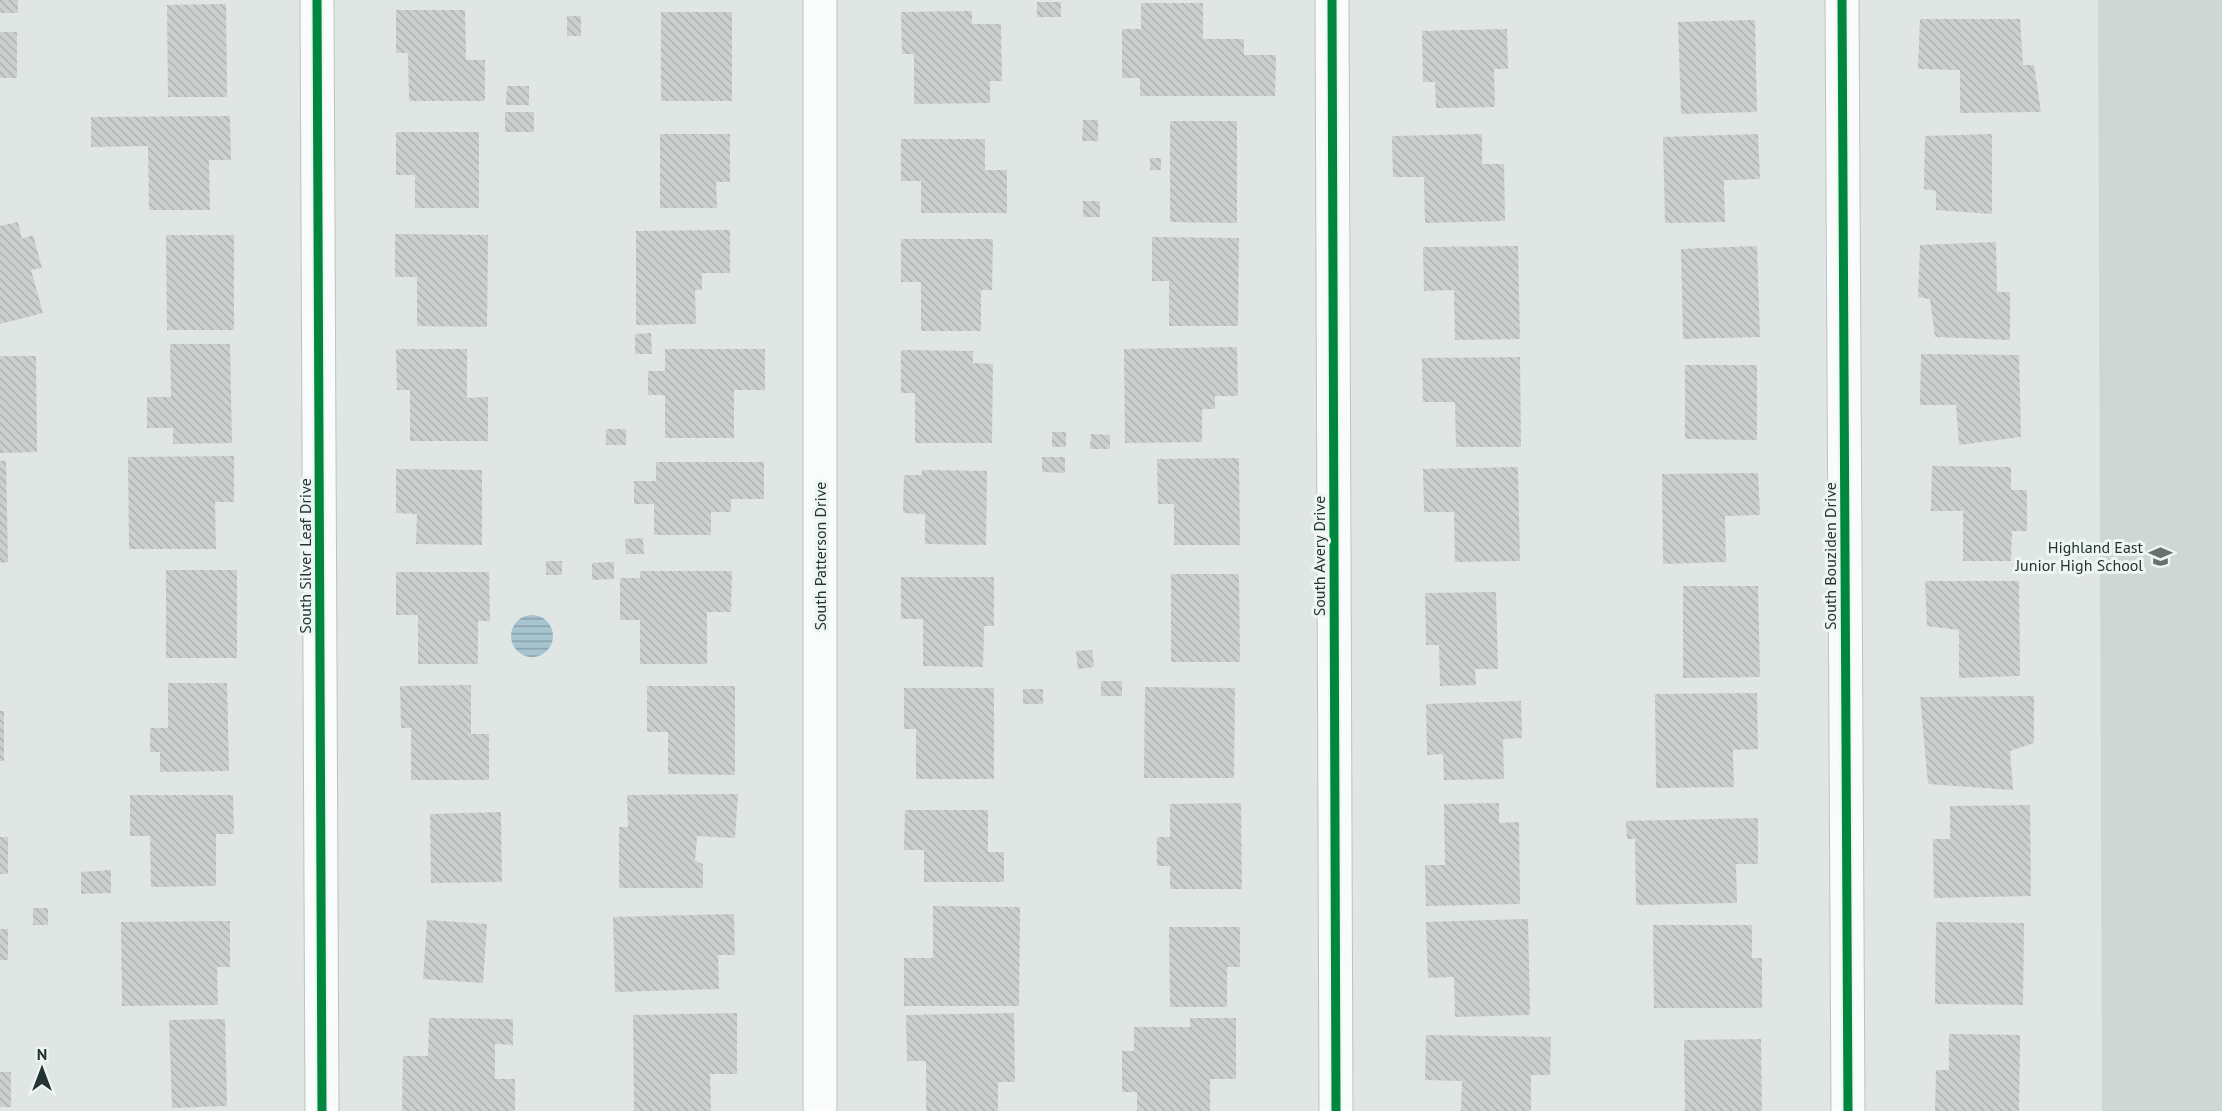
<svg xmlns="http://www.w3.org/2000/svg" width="2222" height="1111" font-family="'PT Sans',sans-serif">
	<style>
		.built { fill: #cfd7d4 }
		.water { fill: url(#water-rules) }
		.building { fill: url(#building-back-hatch) }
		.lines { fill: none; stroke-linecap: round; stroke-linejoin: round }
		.minor-casing { stroke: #bdc3c1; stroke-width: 35 }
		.minor { stroke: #fafbfb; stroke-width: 33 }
		.cycleway-casing { stroke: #eef5f3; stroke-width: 13 }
		.cycleway { stroke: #00873e; stroke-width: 9 }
		.labels { text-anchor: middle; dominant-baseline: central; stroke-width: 6; stroke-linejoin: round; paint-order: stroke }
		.poi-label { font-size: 16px; fill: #223533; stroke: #eef5f3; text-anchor: end }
		.street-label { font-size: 16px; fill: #223533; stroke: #eef5f3 }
	</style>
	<defs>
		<pattern id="water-rules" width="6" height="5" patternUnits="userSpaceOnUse" patternTransform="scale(1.5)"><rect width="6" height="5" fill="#a6c4d0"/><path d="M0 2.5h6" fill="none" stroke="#87a0a9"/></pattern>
		<pattern id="building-back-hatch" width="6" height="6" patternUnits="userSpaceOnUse" patternTransform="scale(1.5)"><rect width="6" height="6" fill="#cbcfce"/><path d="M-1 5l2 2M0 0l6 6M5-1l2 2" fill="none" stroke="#aeb2b1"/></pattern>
	</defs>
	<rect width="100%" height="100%" fill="#e0e6e4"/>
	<polygon class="built" points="2098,0 2222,0 2222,1111 2102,1111"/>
	<circle class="water" cx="532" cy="636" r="21"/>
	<g class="building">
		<rect x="0" y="0" width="18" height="13"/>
		<rect x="1037" y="2" width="24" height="15"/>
		<polygon points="1141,3 1203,3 1203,39 1244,39 1244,55 1276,55 1275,96 1140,96 1140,78 1122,78 1122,29 1141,29"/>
		<polygon points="226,4 227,97 168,97 167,5"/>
		<polygon points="396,10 465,10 466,60 485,60 485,101 409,101 408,53 396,53"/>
		<polygon points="972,11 972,24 1001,24 1002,81 990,81 990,103 914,104 914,54 902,54 901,12"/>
		<rect x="661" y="12" width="71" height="89"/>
		<rect x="567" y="16" width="14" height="20"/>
		<polygon points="1920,19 2020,19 2023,65 2034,65 2041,112 1960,113 1960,70 1918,69"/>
		<polygon points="1755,20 1757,112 1681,114 1678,22"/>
		<polygon points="1507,29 1508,69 1494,69 1495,107 1436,108 1435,82 1423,82 1422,31"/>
		<rect x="0" y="32" width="17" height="46"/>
		<polygon points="507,86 529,86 529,105 506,105"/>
		<rect x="505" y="112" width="29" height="20"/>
		<polygon points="230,116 231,160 209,160 210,210 149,210 148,146 91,147 91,117"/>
		<polygon points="1083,120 1098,120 1098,141 1082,141"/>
		<polygon points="1170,121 1237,121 1237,223 1170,222"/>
		<polygon points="396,132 479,132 479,208 415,208 415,175 396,175"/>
		<polygon points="660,134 730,134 730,182 716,182 717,208 660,208"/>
		<polygon points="1482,134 1482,164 1504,164 1505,221 1425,223 1424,177 1393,177 1392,136"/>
		<polygon points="1758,134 1760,179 1724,180 1725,222 1665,223 1663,137"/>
		<polygon points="1992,134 1992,214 1936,210 1936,191 1924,189 1925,136"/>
		<polygon points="901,139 985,139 985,170 1007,170 1007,213 921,213 921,181 901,181"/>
		<rect x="1150" y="158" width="11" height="12"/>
		<rect x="1083" y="201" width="17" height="16"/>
		<polygon points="18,222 22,239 33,235 42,268 31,270 43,313 0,324 0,226"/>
		<polygon points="730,230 730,273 702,273 702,290 695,290 696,324 636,325 636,231"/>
		<polygon points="395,234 488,235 487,327 417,326 417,277 395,277"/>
		<polygon points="166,235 234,235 234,330 167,330"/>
		<polygon points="1152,237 1239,238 1238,326 1169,326 1169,281 1152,281"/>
		<polygon points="901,239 993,239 992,290 981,290 981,331 921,331 921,282 901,282"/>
		<polygon points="1996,242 1997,292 2010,292 2010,340 1935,337 1930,299 1918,297 1920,245"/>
		<polygon points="1518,246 1520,339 1455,340 1454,290 1424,291 1423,247"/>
		<polygon points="1757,246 1760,337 1683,339 1681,249"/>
		<polygon points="651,333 652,354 635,354 635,334"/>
		<polygon points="170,344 230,344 232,443 173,444 173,428 147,428 147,397 171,397"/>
		<polygon points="1237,347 1238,396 1215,396 1215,409 1202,409 1202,442 1125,443 1124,349"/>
		<polygon points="396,349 467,349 467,398 488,397 488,441 410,441 410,390 397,390"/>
		<polygon points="665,349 765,349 765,390 734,390 734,438 665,438 665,395 648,395 648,371 665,371"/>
		<polygon points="901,350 973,351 973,363 993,364 992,443 915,443 915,393 901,393"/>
		<polygon points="1921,354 2019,355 2021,437 1959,445 1956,405 1920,405"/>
		<polygon points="0,356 36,356 37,452 0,453"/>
		<polygon points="1520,357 1521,447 1456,447 1455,402 1423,402 1422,358"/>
		<polygon points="1685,365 1757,365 1757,440 1685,439"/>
		<rect x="606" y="429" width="20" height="16"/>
		<rect x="1052" y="432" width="14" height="15"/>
		<polygon points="1091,434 1110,435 1110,449 1090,449"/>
		<polygon points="234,456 234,502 215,502 216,549 129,549 128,457"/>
		<polygon points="1042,457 1065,457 1065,473 1042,472"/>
		<polygon points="1239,458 1240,545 1174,545 1174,504 1158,504 1157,459"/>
		<polygon points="0,461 6,461 8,562 0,563"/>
		<polygon points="656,462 764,462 764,499 731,499 731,512 711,512 711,535 654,535 654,504 634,504 634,481 656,481"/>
		<polygon points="1932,466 2011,467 2011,490 2027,490 2027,531 2012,531 2011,561 1963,561 1963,511 1931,511"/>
		<polygon points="1518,467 1520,561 1455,562 1454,512 1424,512 1423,469"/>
		<polygon points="396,469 482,470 482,545 416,544 417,514 396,513"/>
		<polygon points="922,470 987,471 986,545 925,544 925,514 903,513 904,475 922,475"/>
		<polygon points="1758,473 1760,515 1725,516 1726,562 1663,564 1662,474"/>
		<polygon points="643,538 644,554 626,554 625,539"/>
		<rect x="546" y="561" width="16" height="14"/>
		<polygon points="614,562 614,579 592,580 592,563"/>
		<rect x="166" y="570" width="71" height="88"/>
		<polygon points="640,571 732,571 731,612 707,612 707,664 640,664 640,620 620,620 620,578 640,578"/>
		<polygon points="396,572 489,572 490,621 478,621 478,664 418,664 418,615 396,615"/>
		<polygon points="1171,574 1239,574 1240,662 1171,662"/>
		<polygon points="901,577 994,577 994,626 984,626 983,667 923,666 923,619 901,619"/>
		<polygon points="1925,581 2019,581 2020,676 1959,678 1959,630 1927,626"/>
		<polygon points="1683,586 1758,586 1760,677 1683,678"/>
		<polygon points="1496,592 1498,669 1475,669 1476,685 1440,686 1439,645 1426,645 1425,593"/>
		<polygon points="1092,650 1094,667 1078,669 1076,651"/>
		<rect x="1101" y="681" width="21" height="15"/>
		<polygon points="168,683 227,683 229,771 160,772 160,752 150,752 150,728 168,728"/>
		<polygon points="471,685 471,734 489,734 489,780 411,780 411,728 401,728 400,686"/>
		<polygon points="647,686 735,686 735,775 668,774 668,732 647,732"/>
		<polygon points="1145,687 1235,688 1234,778 1144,778"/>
		<polygon points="904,688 994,688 994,779 916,779 916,729 904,729"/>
		<rect x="1023" y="689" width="20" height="15"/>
		<polygon points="1757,693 1758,749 1733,750 1734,787 1656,788 1655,694"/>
		<polygon points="2034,696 2034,743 2010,751 2013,790 1928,784 1920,697"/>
		<polygon points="1521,701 1522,738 1503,739 1504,779 1444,780 1443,754 1427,755 1426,704"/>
		<rect x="0" y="711" width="4" height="50"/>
		<polygon points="738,794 735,838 697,836 695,861 703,864 703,888 619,888 619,827 628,827 627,795"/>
		<polygon points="130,795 233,795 234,834 216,834 216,886 151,887 150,836 130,836"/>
		<polygon points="1241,803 1242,889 1170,889 1170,866 1157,866 1157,837 1170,837 1170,804"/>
		<polygon points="1499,803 1499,823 1519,822 1520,904 1426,906 1425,865 1445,865 1444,804"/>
		<polygon points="2030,805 2031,896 1934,898 1933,839 1950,839 1950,806"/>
		<polygon points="905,810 988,810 988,852 1004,852 1004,882 924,882 924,850 904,850"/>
		<polygon points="501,812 502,882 431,883 430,814"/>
		<polygon points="1758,818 1758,864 1736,864 1737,903 1636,905 1635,839 1627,839 1626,821"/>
		<rect x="0" y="837" width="8" height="37"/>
		<polygon points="111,870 111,893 81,894 81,872"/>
		<polygon points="933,906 1020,907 1019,1006 904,1006 904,958 933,958"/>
		<rect x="33" y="908" width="15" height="17"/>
		<polygon points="734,914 735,955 718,955 719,989 615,992 613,917"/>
		<polygon points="1528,919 1530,1015 1455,1017 1454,977 1428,978 1426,922"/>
		<polygon points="427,920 487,924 483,983 423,979"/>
		<polygon points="230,921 230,967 217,967 218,1005 122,1006 121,922"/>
		<polygon points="1936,922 2024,923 2023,1005 1935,1004"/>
		<polygon points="1653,925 1752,925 1752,958 1762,958 1762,1008 1654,1008"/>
		<polygon points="1169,927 1240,927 1240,967 1227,967 1227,1007 1170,1007"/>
		<rect x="0" y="929" width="8" height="31"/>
		<polygon points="737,1013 737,1074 710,1074 711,1111 634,1111 633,1015"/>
		<polygon points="1014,1013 1015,1082 998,1082 998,1111 926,1111 926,1061 907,1061 906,1015"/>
		<polygon points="429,1018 513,1019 513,1045 495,1044 495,1079 515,1079 515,1111 402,1111 403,1056 428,1056"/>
		<polygon points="1190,1018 1236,1018 1236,1079 1210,1079 1210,1111 1137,1111 1137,1092 1122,1092 1122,1051 1134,1051 1134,1027 1190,1027"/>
		<polygon points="225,1019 227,1106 172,1108 169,1020"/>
		<polygon points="1949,1034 2020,1035 2019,1111 1935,1111 1936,1070 1949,1070"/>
		<polygon points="1426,1035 1551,1037 1550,1075 1531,1075 1531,1111 1461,1111 1462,1081 1425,1080"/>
		<polygon points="1761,1039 1762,1111 1685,1111 1684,1040"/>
		<rect x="0" y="1072" width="11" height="35"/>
	</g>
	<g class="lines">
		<defs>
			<g id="minor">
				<polyline points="317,0 322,1111"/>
				<polyline points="1332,0 1336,1111"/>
				<polyline points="1842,0 1848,1111"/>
				<polyline points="820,1111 820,0"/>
			</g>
		</defs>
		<use href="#minor" class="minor-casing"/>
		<use href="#minor" class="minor"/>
		<defs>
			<g id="cycleway">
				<polyline points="317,0 322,1111"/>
				<polyline points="1332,0 1336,1111"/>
				<polyline points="1842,0 1848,1111"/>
			</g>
		</defs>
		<use href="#cycleway" class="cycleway-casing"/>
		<use href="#cycleway" class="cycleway"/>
	</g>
	<defs>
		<symbol id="school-bare" viewBox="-9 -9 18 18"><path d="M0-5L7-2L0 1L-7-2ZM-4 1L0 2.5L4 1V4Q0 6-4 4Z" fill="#647371" stroke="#eef5f3" stroke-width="2.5" paint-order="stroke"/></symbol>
	</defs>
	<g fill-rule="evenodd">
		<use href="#school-bare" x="2144" y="540" width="33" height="33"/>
	</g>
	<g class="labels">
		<g class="poi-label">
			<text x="2143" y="547">Highland East<tspan x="2143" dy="18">Junior High School</tspan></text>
		</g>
		<g class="street-label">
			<text transform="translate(305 556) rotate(-90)">South Silver Leaf Drive</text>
			<text transform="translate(820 556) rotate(-90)">South Patterson Drive</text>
			<text transform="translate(1319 556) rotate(-90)">South Avery Drive</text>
			<text transform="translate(1830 556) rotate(-90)">South Bouziden Drive</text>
		</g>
	</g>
	<g transform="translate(42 1069)" stroke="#eef5f3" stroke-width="4.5" paint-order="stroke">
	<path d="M0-4.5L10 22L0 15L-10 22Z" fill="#223533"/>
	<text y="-9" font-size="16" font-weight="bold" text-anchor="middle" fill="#223533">N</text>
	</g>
</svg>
